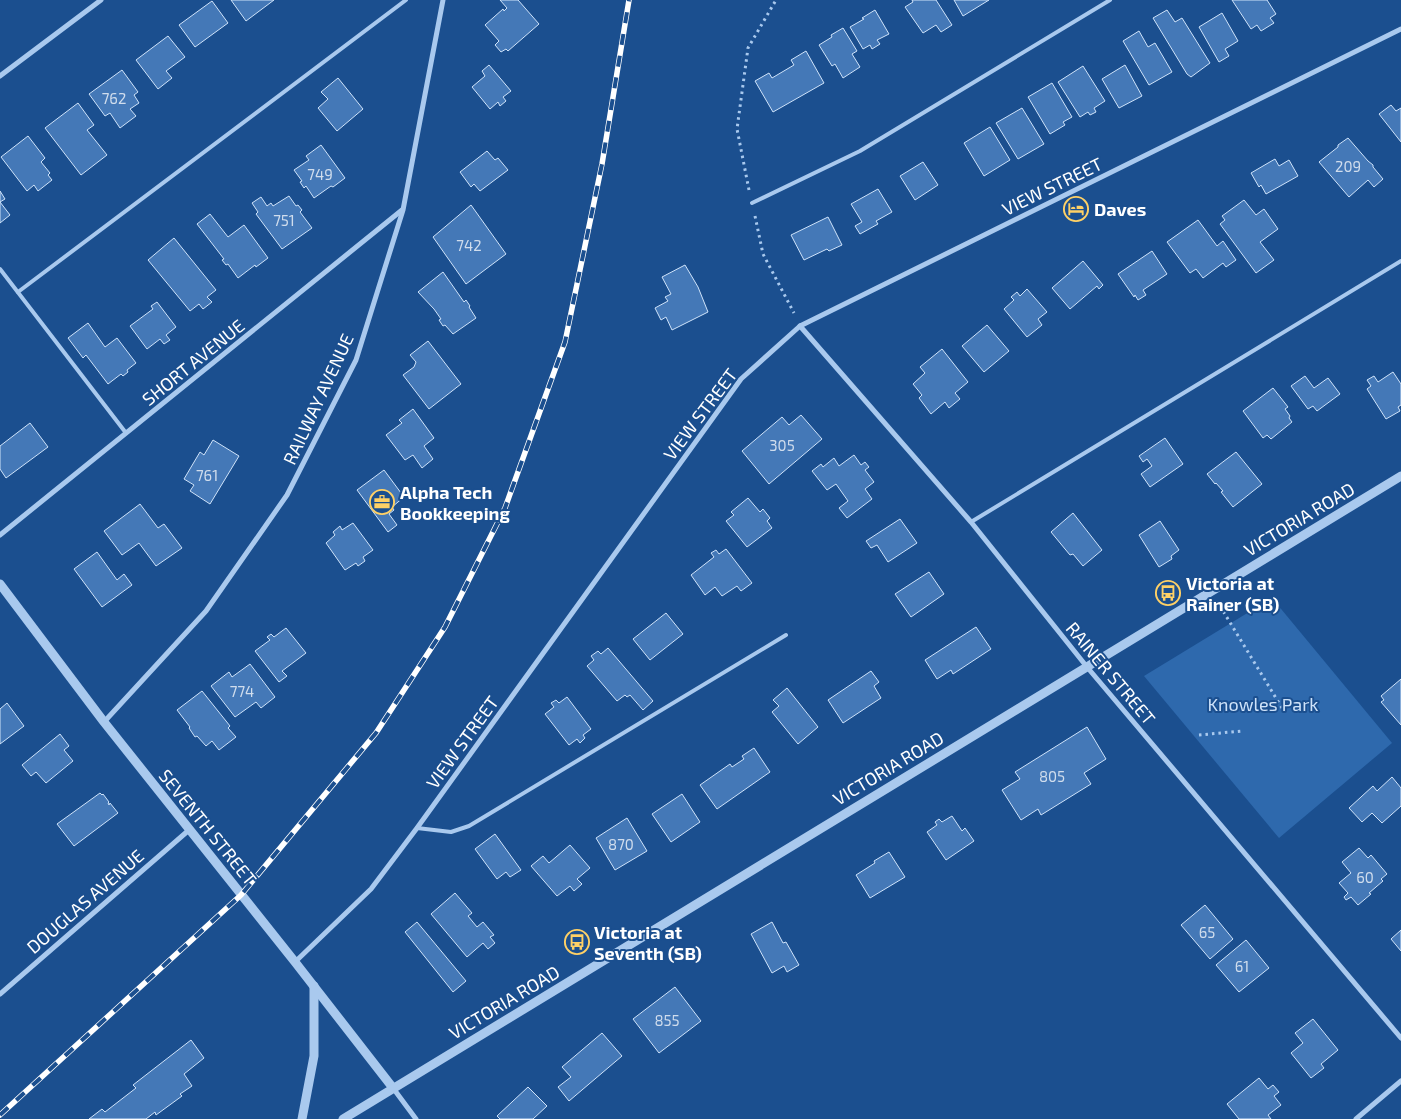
<svg xmlns="http://www.w3.org/2000/svg" width="1401" height="1119" font-family="'Exo 2',sans-serif">
	<style>
		.green { fill: #2e69ad }
		.building { fill: #4478b7; stroke: #cfe3fa }
		.lines { fill: none; stroke-linecap: round; stroke-linejoin: round }
		.path { stroke: #a9c9ee; stroke-width: 3; stroke-dasharray: 2.5 4; stroke-linecap: butt }
		.service { stroke: #a9c9ee; stroke-width: 4 }
		.minor { stroke: #a9c9ee; stroke-width: 5 }
		.tertiary { stroke: #a9c9ee; stroke-width: 9 }
		.rail-casing { stroke: #fff; stroke-width: 5.5 }
		.rail { stroke: #1b4f8f; stroke-width: 4; stroke-dasharray: 11; stroke-linecap: butt }
		.labels { text-anchor: middle; dominant-baseline: central; stroke-width: 4; stroke-linejoin: round; paint-order: stroke }
		.number-label { font-size: 15px; fill: #d0dded }
		.street-label { font-size: 18px; fill: #fff; stroke: #1b4f8f }
		.poi-label { font-size: 18px; font-weight: bold; fill: #fff; stroke: #1b4f8f; text-anchor: start }
		.park-label { font-size: 18px; fill: #cfe3fa; stroke: #1b4f8f }
	</style>
	<rect width="100%" height="100%" fill="#1b4f8f"/>
	<polygon class="green" points="1272,598 1392,743 1279,838 1144,676"/>
	<g class="building">
		<polygon points="231,0 274,0 246,21"/>
		<polygon points="500,0 518,0 539,24 508,51 506,49 501,52 495,45 499,41 485,25 503,9 504,11 507,8"/>
		<polygon points="912,0 936,0 952,25 941,32 936,25 923,33 905,7 913,2"/>
		<polygon points="954,0 989,0 963,16"/>
		<polygon points="1232,0 1267,0 1276,14 1270,18 1274,23 1261,31 1257,25 1251,29"/>
		<polygon points="212,1 228,23 195,47 179,25"/>
		<polygon points="875,10 889,34 877,40 880,44 872,49 870,45 863,49 850,27 864,19 862,18"/>
		<polygon points="1167,10 1175,22 1182,18 1210,63 1191,77 1187,74 1153,18"/>
		<polygon points="1222,13 1238,41 1225,49 1229,56 1219,62 1199,27"/>
		<polygon points="843,28 857,51 852,54 860,67 843,78 835,64 832,66 819,45 832,37 831,35"/>
		<polygon points="1139,31 1148,47 1155,43 1172,72 1149,85 1123,41"/>
		<polygon points="168,36 185,57 166,71 172,78 158,89 136,60"/>
		<polygon points="806,51 824,83 773,112 755,81 769,73 772,78 794,65 791,60"/>
		<polygon points="489,65 511,91 503,97 506,101 500,106 498,102 490,109 472,87 485,76 482,71"/>
		<polygon points="1125,65 1142,96 1119,108 1102,79"/>
		<polygon points="1083,66 1105,101 1094,108 1096,112 1090,115 1088,112 1080,117 1058,82"/>
		<polygon points="122,70 138,92 134,95 139,103 130,109 136,116 120,128 110,113 105,116 89,94"/>
		<polygon points="338,78 363,109 337,131 318,108 328,99 321,92"/>
		<polygon points="1052,83 1072,117 1063,122 1065,125 1050,134 1028,97"/>
		<polygon points="78,103 94,125 87,130 107,155 81,175 45,128"/>
		<polygon points="1391,105 1396,111 1401,108 1401,142 1379,114"/>
		<polygon points="1022,108 1044,144 1018,159 996,123"/>
		<polygon points="990,127 1010,160 984,176 964,143"/>
		<polygon points="28,136 45,158 41,162 50,173 48,175 52,180 38,191 34,185 27,191 1,157"/>
		<polygon points="1348,138 1368,161 1373,165 1373,167 1383,179 1374,187 1368,180 1349,197 1319,162 1338,147 1338,145"/>
		<polygon points="321,145 345,178 333,187 331,186 314,198 306,186 304,188 300,182 302,181 294,170 309,160 306,156"/>
		<polygon points="487,151 495,160 498,158 508,170 480,191 474,184 471,187 460,172"/>
		<polygon points="1275,159 1279,166 1289,160 1298,176 1266,194 1261,185 1259,187 1251,173"/>
		<polygon points="923,162 938,185 915,200 900,176"/>
		<polygon points="878,189 892,212 876,221 878,224 860,234 855,226 862,222 851,204"/>
		<polygon points="0,191 5,199 0,202 10,215 0,223"/>
		<polygon points="289,196 296,206 298,205 302,210 300,212 312,228 282,249 256,214 258,212 252,203 261,197 267,206 271,203 273,206"/>
		<polygon points="1244,200 1256,215 1264,209 1278,229 1260,242 1274,260 1256,273 1220,224 1225,220 1222,216"/>
		<polygon points="471,205 506,254 466,284 433,237"/>
		<polygon points="210,214 228,237 244,225 268,258 256,267 255,265 238,278 228,264 226,265 222,260 224,259 197,224"/>
		<polygon points="828,217 842,245 829,251 827,249 804,260 791,235"/>
		<polygon points="1198,220 1217,246 1223,241 1236,260 1226,267 1223,263 1203,278 1196,269 1190,273 1167,242"/>
		<polygon points="174,238 216,290 207,297 212,302 203,309 199,304 190,311 148,260"/>
		<polygon points="1152,251 1167,274 1143,290 1146,295 1138,300 1135,295 1134,297 1118,274"/>
		<polygon points="1083,261 1103,285 1099,289 1097,286 1070,309 1052,288"/>
		<polygon points="685,265 698,287 708,312 672,330 666,317 661,320 655,308 668,301 665,297 671,294 662,277"/>
		<polygon points="443,272 464,302 466,300 470,306 469,307 476,318 453,334 445,325 443,326 439,320 441,319 434,309 418,292"/>
		<polygon points="1027,289 1047,312 1038,319 1042,325 1027,337 1004,309 1014,300 1011,297 1017,292 1020,296"/>
		<polygon points="157,302 176,327 166,335 170,340 164,344 160,339 147,349 130,326 153,309 151,306"/>
		<polygon points="88,323 105,347 117,338 136,363 127,370 128,372 123,376 121,374 108,384 86,355 83,358 68,338"/>
		<polygon points="987,325 1009,351 984,372 962,346"/>
		<polygon points="428,341 461,384 429,409 403,375 414,367 416,362 410,355"/>
		<polygon points="942,349 968,382 955,393 960,399 949,408 945,402 931,414 919,398 922,395 913,384 925,373 920,367"/>
		<polygon points="1393,372 1401,384 1401,405 1398,407 1400,411 1386,419 1367,389 1371,386 1367,380 1374,376 1378,382"/>
		<polygon points="1305,376 1314,388 1328,378 1340,394 1317,411 1313,406 1308,409 1291,386"/>
		<polygon points="1273,388 1288,407 1285,409 1290,416 1289,418 1292,422 1271,439 1267,435 1263,438 1243,411"/>
		<polygon points="413,409 434,438 424,446 433,459 422,468 413,455 405,460 386,435 402,423 399,420"/>
		<polygon points="801,415 822,439 769,484 742,451 782,417 789,425"/>
		<polygon points="30,423 48,447 6,478 0,469 0,446"/>
		<polygon points="1165,438 1183,464 1150,487 1141,474 1152,466 1147,459 1143,462 1139,456"/>
		<polygon points="213,440 239,456 210,504 190,491 194,485 184,479 200,452 204,455"/>
		<polygon points="1236,452 1262,484 1233,507 1221,492 1223,491 1216,483 1215,484 1207,474"/>
		<polygon points="854,455 861,465 865,462 869,467 865,470 874,482 865,489 872,499 847,518 839,508 848,501 836,484 827,490 812,471 821,464 823,467 834,458 839,466"/>
		<polygon points="384,470 404,497 392,507 394,510 389,514 397,525 388,532 357,490"/>
		<polygon points="748,498 760,512 763,509 770,518 767,521 772,528 747,547 726,521 734,515 731,512"/>
		<polygon points="140,504 158,528 164,524 182,548 156,566 139,543 122,555 104,531"/>
		<polygon points="1073,513 1102,550 1083,566 1073,554 1070,555 1051,532"/>
		<polygon points="900,519 917,543 888,562 877,545 871,548 866,541"/>
		<polygon points="1160,521 1179,550 1171,556 1172,559 1159,567 1139,535"/>
		<polygon points="353,523 373,550 363,557 365,561 358,566 356,563 345,570 326,543 335,535 333,532 340,526 342,530"/>
		<polygon points="726,549 752,583 741,591 737,586 722,596 715,587 705,595 691,575 714,557 711,553 716,550 719,554"/>
		<polygon points="97,552 117,580 124,574 132,585 102,607 74,569"/>
		<polygon points="929,572 944,594 911,617 895,594"/>
		<polygon points="666,613 683,634 650,660 633,639"/>
		<polygon points="976,627 991,649 953,674 951,670 937,679 925,660"/>
		<polygon points="286,628 306,653 282,671 287,676 279,682 255,651 270,640 267,637 271,634 274,637"/>
		<polygon points="608,648 653,701 643,710 630,695 627,697 625,695 617,701 587,666 594,660 591,656 598,651 601,654"/>
		<polygon points="250,664 275,697 261,708 256,702 235,717 211,686 229,672 232,677"/>
		<polygon points="871,671 879,682 874,686 881,698 843,723 828,700"/>
		<polygon points="1401,679 1401,725 1381,702 1384,700 1381,696"/>
		<polygon points="787,688 818,727 798,744 772,712 779,706 773,700"/>
		<polygon points="202,691 230,726 228,728 236,737 219,750 212,741 206,746 197,736 195,737 189,728 190,727 177,710"/>
		<polygon points="567,697 591,729 583,735 585,738 580,743 577,739 569,745 545,714 554,707 551,703 556,700 559,703"/>
		<polygon points="7,703 24,726 0,744 0,709"/>
		<polygon points="1087,727 1106,759 1084,773 1091,784 1041,815 1038,809 1021,820 1002,790 1020,779 1015,772"/>
		<polygon points="60,734 69,746 64,750 73,761 46,783 36,772 31,776 22,765"/>
		<polygon points="754,748 770,772 717,809 700,785 730,764 732,767 744,759 742,756"/>
		<polygon points="1392,777 1401,788 1401,806 1382,823 1372,813 1362,822 1349,808 1373,786 1377,791"/>
		<polygon points="100,793 102,795 103,794 109,802 108,803 109,805 110,803 118,813 74,846 57,824"/>
		<polygon points="682,794 700,822 671,842 652,814"/>
		<polygon points="952,816 962,831 965,828 974,841 946,860 927,832 937,825 935,822 939,819 942,822"/>
		<polygon points="627,818 647,851 615,870 596,838"/>
		<polygon points="495,834 521,870 510,877 506,872 497,879 475,849"/>
		<polygon points="570,845 590,868 577,879 582,884 574,891 570,886 557,896 531,866 543,856 549,863"/>
		<polygon points="1359,848 1368,858 1371,855 1387,874 1381,879 1383,881 1369,893 1371,894 1358,905 1351,897 1346,900 1344,897 1348,893 1339,883 1351,873 1342,862"/>
		<polygon points="889,852 905,877 870,898 856,875 875,863 874,861"/>
		<polygon points="455,893 472,913 468,916 477,927 483,922 494,935 490,937 495,943 488,949 483,943 467,957 431,914"/>
		<polygon points="1205,905 1233,939 1210,959 1181,925"/>
		<polygon points="417,922 466,981 453,992 405,932"/>
		<polygon points="772,922 783,943 786,942 799,965 787,972 784,966 772,973 751,934"/>
		<polygon points="1401,930 1401,951 1391,939"/>
		<polygon points="1246,940 1269,968 1239,992 1216,965"/>
		<polygon points="675,987 701,1021 659,1053 633,1019"/>
		<polygon points="1313,1019 1338,1050 1321,1064 1324,1068 1311,1078 1291,1053 1303,1043 1295,1033"/>
		<polygon points="602,1033 622,1056 569,1101 558,1087 571,1077 562,1067"/>
		<polygon points="191,1040 204,1058 184,1074 192,1086 180,1094 182,1096 156,1115 155,1112 146,1119 89,1119 102,1109 105,1112 136,1088 133,1085"/>
		<polygon points="1259,1078 1268,1089 1273,1085 1279,1092 1274,1096 1281,1105 1268,1115 1271,1119 1239,1119 1227,1104"/>
		<polygon points="528,1087 547,1106 533,1119 500,1119 497,1116"/>
	</g>
	<g class="lines">
		<g class="path">
			<polyline points="749,190 737,129 748,48 776,0"/>
			<polyline points="755,216 763,254 794,313"/>
			<polyline points="1220,606 1282,708"/>
			<polyline points="1199,735 1242,731"/>
		</g>
		<g class="service">
			<polyline points="752,203 860,151 1110,0"/>
			<polyline points="0,269 126,433"/>
			<polyline points="18,292 406,0"/>
			<polyline points="971,522 1401,261"/>
			<polyline points="417,828 451,832 469,826 786,635"/>
		</g>
		<g class="minor">
			<polyline points="0,76 101,0"/>
			<polyline points="800,326 971,522 1087,667 1401,1038"/>
			<polyline points="0,535 402,210"/>
			<polyline points="104,722 206,611 287,495 356,360 403,210 443,0"/>
			<polyline points="295,962 371,889 417,828 741,379 800,326 1401,29"/>
			<polyline points="0,994 189,830"/>
			<polyline points="393,1088 416,1119"/>
			<polyline points="1356,1119 1401,1081"/>
		</g>
		<g class="tertiary">
			<polyline points="0,584 104,722 295,962 393,1088"/>
			<polyline points="302,1119 314,1056 314,986"/>
			<polyline points="343,1119 1401,476"/>
		</g>
		<defs>
			<polyline id="rail" points="0,1115 241,895 376,733 445,627 505,508 565,342 602,164 629,0"/>
		</defs>
		<use href="#rail" class="rail-casing"/>
		<use href="#rail" class="rail"/>
	</g>
	<defs>
		<symbol id="hotel-ring" viewBox="-11 -11 22 22"><circle r="9.5" fill="#1b4f8f" stroke="#ffd166" stroke-width="1.5"/><path d="M-6-4.5h1.5V1H6V5H4.5V3h-9V5H-6ZM-4 0a1.8 1.8 0 1 1 3.6 0ZM.5 0V-2.5h3Q6-2.5 6 0Z" fill="#ffd166"/></symbol>
		<symbol id="office-ring" viewBox="-11 -11 22 22"><circle r="9.5" fill="#1b4f8f" stroke="#ffd166" stroke-width="1.5"/><path d="M-6-3h4V-5.5h4V-3h4V5H-6ZM-1-4.5V-3h2v-1.5ZM-6 0V1H6V0Z" fill="#ffd166"/></symbol>
		<symbol id="bus-ring" viewBox="-11 -11 22 22"><circle r="9.5" fill="#1b4f8f" stroke="#ffd166" stroke-width="1.5"/><path d="M-5-6H5V4H4V6H2V4H-2V6H-4V4H-5ZM-3.5-4V0h7V-4ZM-3.5 1.2v1.5H-2V1.2ZM2 1.2v1.5H3.5V1.2Z" fill="#ffd166"/></symbol>
	</defs>
	<g fill-rule="evenodd">
		<use href="#hotel-ring" x="1062" y="195" width="28" height="28"/>
		<use href="#office-ring" x="368" y="488" width="28" height="28"/>
		<use href="#bus-ring" x="1154" y="579" width="28" height="28"/>
		<use href="#bus-ring" x="563" y="928" width="28" height="28"/>
	</g>
	<g class="labels">
		<g class="number-label">
			<text x="114" y="98">762</text>
			<text x="1348" y="166">209</text>
			<text x="320" y="174">749</text>
			<text x="284" y="220">751</text>
			<text x="469" y="245">742</text>
			<text x="782" y="445">305</text>
			<text x="207" y="475">761</text>
			<text x="242" y="691">774</text>
			<text x="1052" y="776">805</text>
			<text x="621" y="844">870</text>
			<text x="1365" y="877">60</text>
			<text x="1207" y="932">65</text>
			<text x="1242" y="966">61</text>
			<text x="667" y="1020">855</text>
		</g>
		<g class="street-label">
			<text transform="translate(1052 186) rotate(-26)">VIEW STREET</text>
			<text transform="translate(193 362) rotate(-39)">SHORT AVENUE</text>
			<text transform="translate(318 399) rotate(-65)">RAILWAY AVENUE</text>
			<text transform="translate(700 414) rotate(-53)">VIEW STREET</text>
			<text transform="translate(1299 519) rotate(-31)">VICTORIA ROAD</text>
			<text transform="translate(1111 673) rotate(50)">RAINER STREET</text>
			<text transform="translate(462 742) rotate(-54)">VIEW STREET</text>
			<text transform="translate(888 768) rotate(-31)">VICTORIA ROAD</text>
			<text transform="translate(208 827) rotate(51)">SEVENTH STREET</text>
			<text transform="translate(85 901) rotate(-41)">DOUGLAS AVENUE</text>
			<text transform="translate(504 1002) rotate(-31)">VICTORIA ROAD</text>
		</g>
		<g class="poi-label">
			<text x="1094" y="209">Daves</text>
			<text x="400" y="492">Alpha Tech<tspan x="400" dy="21">Bookkeeping</tspan></text>
			<text x="1186" y="583">Victoria at<tspan x="1186" dy="21">Rainer (SB)</tspan></text>
			<text x="594" y="932">Victoria at<tspan x="594" dy="21">Seventh (SB)</tspan></text>
		</g>
		<g class="park-label">
			<text x="1263" y="704">Knowles Park</text>
		</g>
	</g>
</svg>
